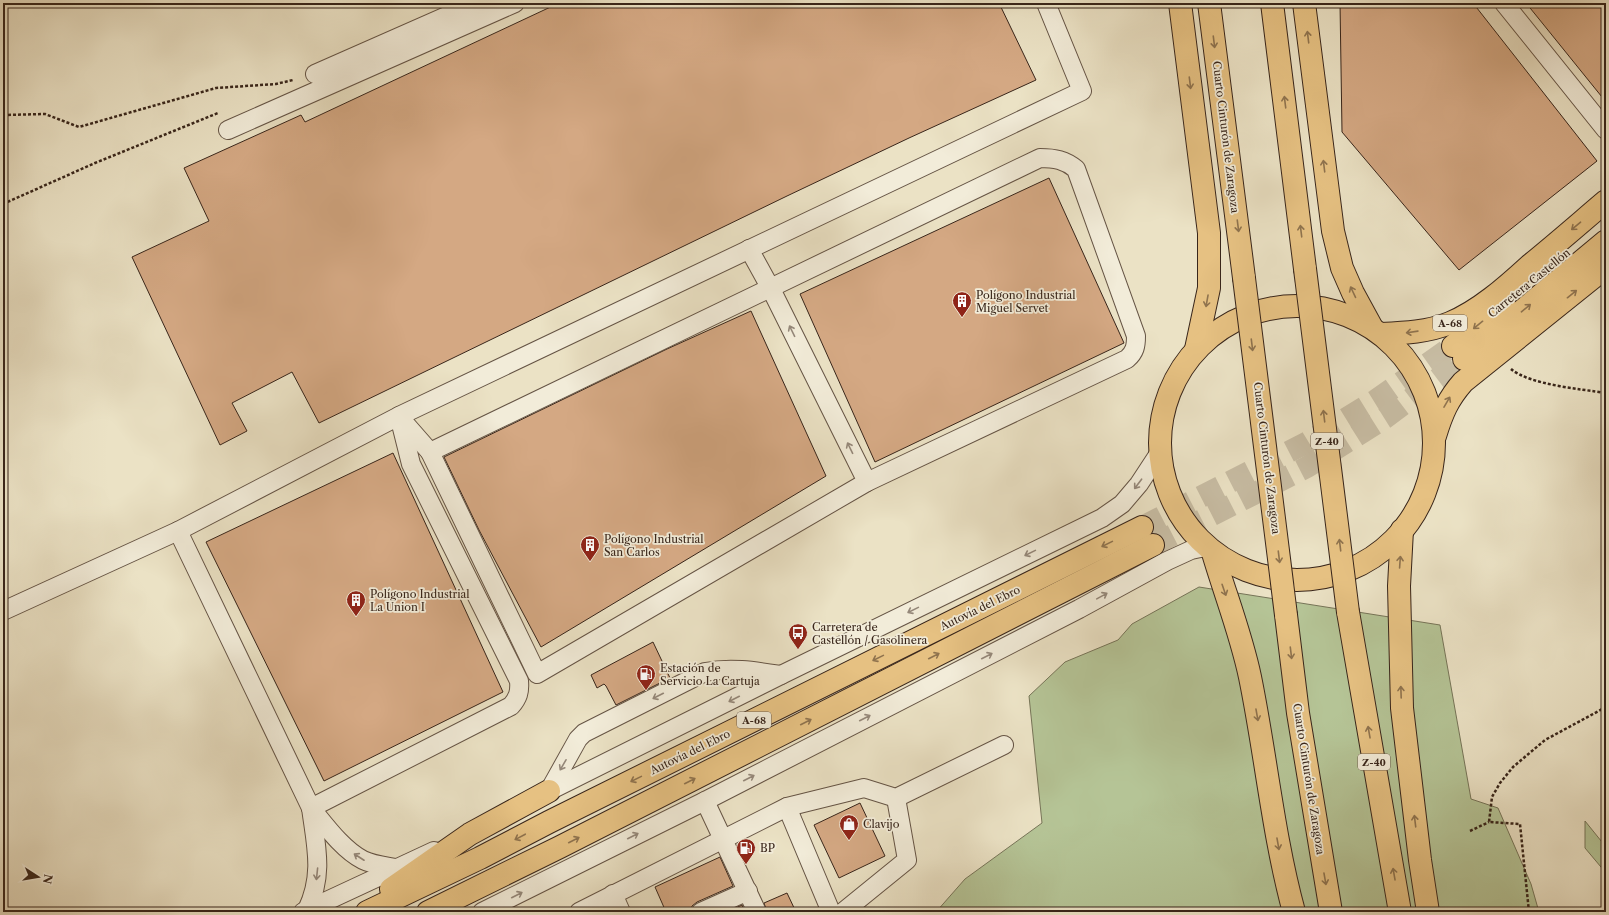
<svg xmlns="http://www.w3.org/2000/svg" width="1609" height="915" font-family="'Libre Caslon Text',serif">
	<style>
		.green { fill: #b5c496; stroke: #767458 }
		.building { fill: #d4a883; stroke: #38251a }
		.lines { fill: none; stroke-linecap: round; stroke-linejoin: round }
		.highway-tunnel { stroke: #c7bca3; stroke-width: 22; stroke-dasharray: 22 11; stroke-linecap: butt }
		.minor-casing { stroke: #655445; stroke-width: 20 }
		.highway-casing { stroke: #38251a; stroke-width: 24 }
		.path { stroke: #38251a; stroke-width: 2.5; stroke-dasharray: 3 2; stroke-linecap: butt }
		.minor { stroke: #f2ecd9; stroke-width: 18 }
		.highway { stroke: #e6c182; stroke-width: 22 }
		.highway-bridge-casing { stroke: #38251a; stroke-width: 24; stroke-linecap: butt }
		.highway-bridge { stroke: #e6c182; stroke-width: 22 }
		.oneway { stroke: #8f734e }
		.oneway2 { stroke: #95887a }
		.labels { text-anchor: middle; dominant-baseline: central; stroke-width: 3.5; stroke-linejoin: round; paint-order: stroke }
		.shield { fill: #f2ecd9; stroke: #706153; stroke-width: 1 }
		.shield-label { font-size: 10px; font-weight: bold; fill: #38251a }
		.street-label { font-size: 11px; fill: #38251a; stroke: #f2ecd9 }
		.poi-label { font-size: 11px; fill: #38251a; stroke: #f2ecd9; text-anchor: start }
	</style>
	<rect width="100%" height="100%" fill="#ebe2c5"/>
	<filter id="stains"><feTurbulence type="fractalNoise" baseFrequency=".005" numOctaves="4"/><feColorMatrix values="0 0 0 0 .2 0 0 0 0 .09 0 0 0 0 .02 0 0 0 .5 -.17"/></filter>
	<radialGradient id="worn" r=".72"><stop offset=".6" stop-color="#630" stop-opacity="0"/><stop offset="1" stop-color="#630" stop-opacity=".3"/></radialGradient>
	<g class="green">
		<polygon points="1199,587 1440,625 1471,799 1498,808 1531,884 1539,912 936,912 965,879 1042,823 1029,696 1065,662 1118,640 1132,624"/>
		<polygon points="1585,821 1606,847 1606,873 1585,848"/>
	</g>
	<g class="building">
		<polygon points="559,3 999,3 1036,80 909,138 787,196 319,423 292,372 232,403 247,431 220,445 132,257 209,221 184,168 301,115 305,122"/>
		<polygon points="1340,3 1473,3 1597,161 1459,270 1342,132"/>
		<polygon points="1526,3 1606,3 1606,102 1539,19"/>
		<polygon points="1049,178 1124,343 875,462 800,294"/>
		<polygon points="751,311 826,476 541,647 479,530 444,457 667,349"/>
		<polygon points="393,453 503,692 324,781 206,542"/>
		<polygon points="653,642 670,678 616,705 606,686 604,684 597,688 591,675"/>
		<polygon points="860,803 885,856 839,878 814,825"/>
		<polygon points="720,857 733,886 697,902 692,906 691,912 666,912 655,887"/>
		<polygon points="787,893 796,912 767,912 764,903"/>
		<polygon points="742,905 745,912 727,912"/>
	</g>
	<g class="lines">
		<g class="highway-tunnel">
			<polyline points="1142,527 1306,443 1376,400 1453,346"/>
			<polyline points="1153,545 1307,467 1385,418 1464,359"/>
		</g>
		<defs>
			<g id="minor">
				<polyline points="1504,3 1606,130"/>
				<polyline points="315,74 476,3"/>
				<polyline points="228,130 515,3"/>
				<path d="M1040,158c15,0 25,2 36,11l60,167c0,10 -1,16 -9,23l-260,123 -330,192 -107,-222z"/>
				<polyline points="749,249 771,289 867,482"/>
				<polyline points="402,420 430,452"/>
				<path d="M178,531l133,277c14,17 32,42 52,52 10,5 22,6 33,8"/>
				<polyline points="3,611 178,531 399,416 1082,91 1046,3"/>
				<polyline points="549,791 781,675 1102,518 1122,504 1139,484 1160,452"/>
				<path d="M549,791l29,-52 6,-6 121,-61c26,-5 50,-1 76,3"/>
				<polyline points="705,801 757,912"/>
				<polyline points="787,807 831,912"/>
				<path d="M311,808l200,-102c7,-8 9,-14 8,-25l-108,-217 -12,-48"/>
				<polyline points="613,894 621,912"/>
				<path d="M307,910c17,-36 9,-64 4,-102"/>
				<polyline points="303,912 434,851"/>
				<polyline points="482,912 705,801 1079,609 1167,561 1191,550 1205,547"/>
				<polyline points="579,912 787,807 864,788 896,798 1004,745"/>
				<polyline points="701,912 748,891"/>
				<polyline points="843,912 907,860 896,798"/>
			</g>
			<g id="highway">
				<polyline points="1180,3 1209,233 1209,288 1196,349"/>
				<polyline points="1209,3 1244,278"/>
				<polyline points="1272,3 1305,269"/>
				<polyline points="1304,3 1333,231 1342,268 1353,293 1371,326"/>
				<circle cx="1297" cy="443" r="137"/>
				<path d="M1381,334c24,-1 47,-2 69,-11 29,-12 56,-36 79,-57 26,-21 51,-43 77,-65"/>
				<polyline points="1453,346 1504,304"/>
				<polyline points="1464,359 1606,241"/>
				<path d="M1435,436c7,-23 13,-37 28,-54l143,-115"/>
				<polyline points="1402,530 1399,586 1402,708 1420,860 1428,912"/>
				<path d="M1213,553c12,41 28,81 37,124 16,78 23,158 44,235"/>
				<polyline points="1348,612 1400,912"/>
				<polyline points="1286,615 1298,713 1331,912"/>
				<polyline points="391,889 470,834 549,791"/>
				<polyline points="367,912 480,858 549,822 1142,527"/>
				<polyline points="428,912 560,847 1153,545"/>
			</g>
		</defs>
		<use href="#minor" class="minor-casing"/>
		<use href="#highway" class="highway-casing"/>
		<g class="path">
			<polyline points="3,115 45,114 79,127 216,88 276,84 293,80"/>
			<polyline points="3,204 95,163 218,113"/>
			<path d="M1511,369c19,16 70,20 95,24"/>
			<polyline points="1470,831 1489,822"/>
			<polyline points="1529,912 1520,824 1489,822 1492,797 1500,783 1513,767 1545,740 1606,707"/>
		</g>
		<use href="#minor" class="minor"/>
		<use href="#highway" class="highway"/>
		<defs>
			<g id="highway-bridge">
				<polyline points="1305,269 1348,612"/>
				<polyline points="1244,278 1286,615"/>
			</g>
		</defs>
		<use href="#highway-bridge" class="highway-bridge-casing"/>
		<use href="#highway-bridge" class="highway-bridge"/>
	</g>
	<defs><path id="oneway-shaft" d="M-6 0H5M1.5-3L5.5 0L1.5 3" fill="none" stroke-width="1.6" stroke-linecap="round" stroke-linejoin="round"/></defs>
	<g class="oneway">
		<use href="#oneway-shaft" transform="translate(1308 37) rotate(-97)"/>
		<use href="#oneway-shaft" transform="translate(1214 42) rotate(83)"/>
		<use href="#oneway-shaft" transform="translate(1190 83) rotate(83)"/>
		<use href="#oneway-shaft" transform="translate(1285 102) rotate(-97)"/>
		<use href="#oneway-shaft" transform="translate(1324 166) rotate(-97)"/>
		<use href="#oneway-shaft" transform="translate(1238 226) rotate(83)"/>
		<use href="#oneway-shaft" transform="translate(1576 226) rotate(140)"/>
		<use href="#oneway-shaft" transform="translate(1301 231) rotate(-97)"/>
		<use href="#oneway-shaft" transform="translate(1353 292) rotate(-115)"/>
		<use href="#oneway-shaft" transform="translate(1572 294) rotate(-39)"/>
		<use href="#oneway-shaft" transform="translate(1207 301) rotate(100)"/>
		<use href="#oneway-shaft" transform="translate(1526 308) rotate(-40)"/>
		<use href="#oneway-shaft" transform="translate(1478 325) rotate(141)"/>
		<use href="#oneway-shaft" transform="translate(1412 332) rotate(172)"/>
		<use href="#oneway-shaft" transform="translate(1252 345) rotate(83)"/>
		<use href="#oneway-shaft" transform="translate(1447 402) rotate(-60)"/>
		<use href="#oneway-shaft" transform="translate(1324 416) rotate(-97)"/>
		<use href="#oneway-shaft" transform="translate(1107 544) rotate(154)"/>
		<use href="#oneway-shaft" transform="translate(1340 545) rotate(-97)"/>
		<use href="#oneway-shaft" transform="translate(1279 557) rotate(83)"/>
		<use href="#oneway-shaft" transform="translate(1400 562) rotate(-86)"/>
		<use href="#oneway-shaft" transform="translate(1224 590) rotate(71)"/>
		<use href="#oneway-shaft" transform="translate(1291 653) rotate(83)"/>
		<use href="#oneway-shaft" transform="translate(934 656) rotate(-27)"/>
		<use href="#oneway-shaft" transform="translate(878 658) rotate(154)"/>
		<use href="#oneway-shaft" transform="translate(1401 692) rotate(-92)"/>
		<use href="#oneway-shaft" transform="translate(1257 715) rotate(80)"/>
		<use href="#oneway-shaft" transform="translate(806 722) rotate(-27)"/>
		<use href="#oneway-shaft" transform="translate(1369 732) rotate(-100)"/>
		<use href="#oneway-shaft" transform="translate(636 779) rotate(154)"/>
		<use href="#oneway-shaft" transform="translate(690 781) rotate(-27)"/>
		<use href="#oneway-shaft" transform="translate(1415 821) rotate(-97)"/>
		<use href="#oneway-shaft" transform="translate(520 837) rotate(152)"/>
		<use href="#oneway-shaft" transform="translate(574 840) rotate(-27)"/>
		<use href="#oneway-shaft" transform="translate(1278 844) rotate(80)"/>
		<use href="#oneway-shaft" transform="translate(1394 874) rotate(-100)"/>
		<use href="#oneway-shaft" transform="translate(1325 879) rotate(80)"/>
	</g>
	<g class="oneway2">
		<use href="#oneway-shaft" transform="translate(792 331) rotate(-116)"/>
		<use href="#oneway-shaft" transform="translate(850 448) rotate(-116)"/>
		<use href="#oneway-shaft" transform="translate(1138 484) rotate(127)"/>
		<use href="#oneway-shaft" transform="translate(1030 553) rotate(154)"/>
		<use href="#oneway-shaft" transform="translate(1102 596) rotate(-29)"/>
		<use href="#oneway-shaft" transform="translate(913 610) rotate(154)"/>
		<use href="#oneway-shaft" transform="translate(987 656) rotate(-27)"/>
		<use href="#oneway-shaft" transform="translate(658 696) rotate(153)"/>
		<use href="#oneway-shaft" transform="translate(734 699) rotate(153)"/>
		<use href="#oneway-shaft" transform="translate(865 718) rotate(-27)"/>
		<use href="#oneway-shaft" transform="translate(563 765) rotate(120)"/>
		<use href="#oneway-shaft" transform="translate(749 778) rotate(-27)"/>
		<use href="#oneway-shaft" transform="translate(633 836) rotate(-27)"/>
		<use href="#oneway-shaft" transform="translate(359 857) rotate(-147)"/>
		<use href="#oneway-shaft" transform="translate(317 874) rotate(96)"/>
		<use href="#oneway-shaft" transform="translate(517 895) rotate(-27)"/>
	</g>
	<defs>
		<symbol id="building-pin" viewBox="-11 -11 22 30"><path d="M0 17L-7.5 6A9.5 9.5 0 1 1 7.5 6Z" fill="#8f2418" stroke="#f2ecd9"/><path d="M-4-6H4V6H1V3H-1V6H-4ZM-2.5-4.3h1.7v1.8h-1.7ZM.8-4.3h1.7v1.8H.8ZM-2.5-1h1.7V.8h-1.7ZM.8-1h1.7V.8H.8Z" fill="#fff"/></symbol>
		<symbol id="bus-pin" viewBox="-11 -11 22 30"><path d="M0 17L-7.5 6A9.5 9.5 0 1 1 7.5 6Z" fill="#8f2418" stroke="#f2ecd9"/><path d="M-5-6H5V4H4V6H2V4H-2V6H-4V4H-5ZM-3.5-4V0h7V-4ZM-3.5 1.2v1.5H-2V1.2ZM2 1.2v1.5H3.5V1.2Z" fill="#fff"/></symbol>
		<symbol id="fuel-pin" viewBox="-11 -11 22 30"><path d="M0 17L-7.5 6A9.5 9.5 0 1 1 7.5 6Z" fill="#8f2418" stroke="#f2ecd9"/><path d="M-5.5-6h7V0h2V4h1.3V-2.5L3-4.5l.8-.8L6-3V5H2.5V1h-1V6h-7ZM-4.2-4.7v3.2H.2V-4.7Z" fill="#fff"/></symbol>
		<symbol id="shop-pin" viewBox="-11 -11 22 30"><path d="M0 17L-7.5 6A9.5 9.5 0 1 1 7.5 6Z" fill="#8f2418" stroke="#f2ecd9"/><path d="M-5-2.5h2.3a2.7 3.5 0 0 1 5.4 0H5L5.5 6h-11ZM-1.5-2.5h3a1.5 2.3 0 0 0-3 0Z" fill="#fff"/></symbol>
	</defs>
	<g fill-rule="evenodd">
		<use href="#building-pin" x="951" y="290" width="22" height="30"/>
		<use href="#building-pin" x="579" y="534" width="22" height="30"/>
		<use href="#building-pin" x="345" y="589" width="22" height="30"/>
		<use href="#bus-pin" x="787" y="622" width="22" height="30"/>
		<use href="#fuel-pin" x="635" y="663" width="22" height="30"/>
		<use href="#shop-pin" x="838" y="813" width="22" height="30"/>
		<use href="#fuel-pin" x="735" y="837" width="22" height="30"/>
	</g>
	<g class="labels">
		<g class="shield">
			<rect x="1433" y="315" width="34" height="16" rx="3"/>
			<rect x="1311" y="433" width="32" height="16" rx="3"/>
			<rect x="737" y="712" width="34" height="16" rx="3"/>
			<rect x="1358" y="754" width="32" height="16" rx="3"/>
		</g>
		<g class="shield-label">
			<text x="1450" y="323">A-68</text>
			<text x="1327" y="441">Z-40</text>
			<text x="754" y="720">A-68</text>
			<text x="1374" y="762">Z-40</text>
		</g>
		<g class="street-label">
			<text transform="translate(1226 137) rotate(83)">Cuarto Cinturón de Zaragoza</text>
			<text transform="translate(1529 283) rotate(-39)">Carretera Castellón</text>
			<text transform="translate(1267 458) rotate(83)">Cuarto Cinturón de Zaragoza</text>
			<text transform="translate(980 608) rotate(-26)">Autovía del Ebro</text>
			<text transform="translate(690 752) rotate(-26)">Autovía del Ebro</text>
			<text transform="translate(1309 779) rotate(81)">Cuarto Cinturón de Zaragoza</text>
		</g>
		<g class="poi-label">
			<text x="976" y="295">Polígono Industrial<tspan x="976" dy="13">Miguel Servet</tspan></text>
			<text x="604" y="539">Polígono Industrial<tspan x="604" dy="13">San Carlos</tspan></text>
			<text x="370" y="594">Polígono Industrial<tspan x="370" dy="13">La Union I</tspan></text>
			<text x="812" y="627">Carretera de<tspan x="812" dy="13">Castellón / Gasolinera</tspan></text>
			<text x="660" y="668">Estación de<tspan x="660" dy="13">Servicio La Cartuja</tspan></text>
			<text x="863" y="824">Clavijo</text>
			<text x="760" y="848">BP</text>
		</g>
	</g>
	<rect width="1609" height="915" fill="none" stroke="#ebe2c5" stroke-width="16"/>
	<rect x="4" y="4" width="1601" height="907" fill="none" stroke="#38251a" stroke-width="2"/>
	<rect x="8" y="8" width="1593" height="899" fill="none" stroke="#38251a"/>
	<g transform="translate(38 877) rotate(102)" stroke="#f2ecd9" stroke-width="3" paint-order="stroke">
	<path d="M0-3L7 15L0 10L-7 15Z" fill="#38251a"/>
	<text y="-6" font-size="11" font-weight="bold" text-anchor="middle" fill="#38251a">N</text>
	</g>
	<rect width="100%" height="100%" filter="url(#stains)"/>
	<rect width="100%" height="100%" fill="url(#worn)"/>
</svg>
